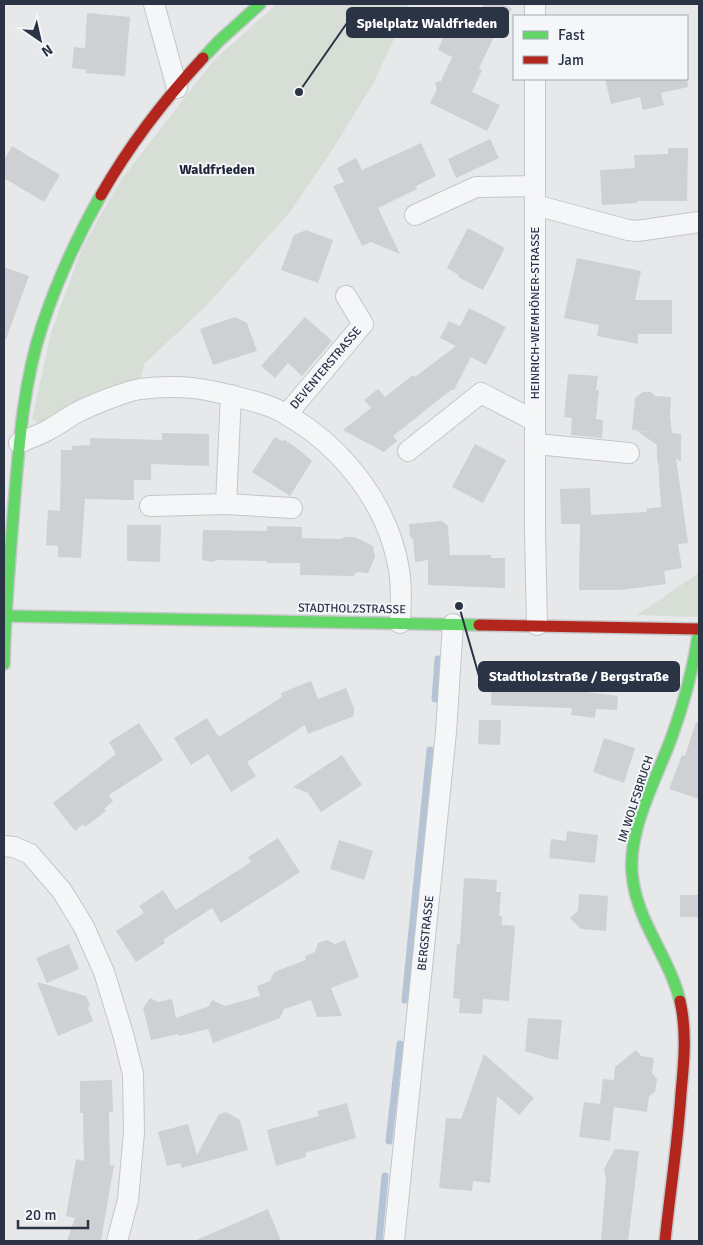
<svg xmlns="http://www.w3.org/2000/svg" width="703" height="1245" font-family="Signika,sans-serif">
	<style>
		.green { fill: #d6ded6 }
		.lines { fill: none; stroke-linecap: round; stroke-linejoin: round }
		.stream { stroke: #b4c4d5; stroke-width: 7 }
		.building { fill: #ced0d3 }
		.street-casing { stroke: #c4c6c8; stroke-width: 22 }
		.fast-casing { stroke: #c4c6c8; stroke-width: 14 }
		.jam-casing { stroke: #c4c6c8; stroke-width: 14 }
		.street { stroke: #f5f6f7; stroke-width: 20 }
		.fast { stroke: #63d668; stroke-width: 11 }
		.jam { stroke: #b3261e; stroke-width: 11 }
		.labels { text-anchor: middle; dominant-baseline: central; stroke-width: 4; stroke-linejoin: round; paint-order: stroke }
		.street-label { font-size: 12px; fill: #2b3445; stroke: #f4f6f9 }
		.neighbourhood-label { font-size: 14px; font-weight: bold; fill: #1d2536; stroke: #f4f6f9 }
		.leader { fill: none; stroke: #2b3445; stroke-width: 2 }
		.callout-dot { fill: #2b3445; stroke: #f4f6f9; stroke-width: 2 }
		.callout { fill: #2b3445; stroke: #2b3445; stroke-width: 2 }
		.callout-label { font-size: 14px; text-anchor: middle; font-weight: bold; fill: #fff }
	</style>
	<rect width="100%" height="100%" fill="#e6e8ea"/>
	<g class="green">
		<path d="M277,4h133l-35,76 -44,72 -42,61 -83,93 -62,58 -3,15c-20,3 -42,10 -61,20 -14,7 -25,20 -40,25l-8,-5 19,-86 31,-85 38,-67 94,-121z"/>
		<polygon points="699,573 699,617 637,615"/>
	</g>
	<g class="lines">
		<g class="stream">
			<polyline points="435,699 438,659"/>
			<polyline points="405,1000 430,750"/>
			<polyline points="389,1141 400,1044"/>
			<polyline points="379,1241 385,1176"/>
		</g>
	</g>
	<g class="building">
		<polygon points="483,4 500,4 512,8 500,33 497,31 479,68 482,70 472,92 500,105 487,131 430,103 437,89 435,83 441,81 452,57 438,50 447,29 434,23 442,6 456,12 457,10 464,14 483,7"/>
		<polygon points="87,13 130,17 125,76 86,73 87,70 72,68 74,47 85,48"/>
		<polygon points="605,79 687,79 688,87 661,93 664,105 643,110 640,97 611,104"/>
		<polygon points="490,139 499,158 456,178 448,159"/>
		<polygon points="421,143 436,176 416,186 417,189 378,208 400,254 371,242 362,246 333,186 344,182 337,168 356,158 362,170"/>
		<polygon points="12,146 60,175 44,202 4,178 4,160"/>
		<polygon points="668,148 688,148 687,201 637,201 637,203 602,205 600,170 635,168 634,155 668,154"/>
		<polygon points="468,228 505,248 483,290 458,277 459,275 447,268"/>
		<polygon points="306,230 333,240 318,283 281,270 294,235"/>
		<polygon points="577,258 641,271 635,300 672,300 672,334 638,334 638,344 597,336 599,325 564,318"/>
		<polygon points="4,267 29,276 6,339 4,339"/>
		<polygon points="469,308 491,319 492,318 491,319 506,327 486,365 471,357 454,390 451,390 393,436 397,441 384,452 343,430 371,408 364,400 378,389 385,397 413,375 415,377 456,346 440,338 449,321 460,326"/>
		<polygon points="235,317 247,323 257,351 213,365 200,329"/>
		<polygon points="305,317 332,341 302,376 288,363 275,378 261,366"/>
		<polygon points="568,374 598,376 596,390 599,390 596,419 603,420 602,438 571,435 572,418 564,417"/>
		<polygon points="643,392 651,392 655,396 671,397 670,416 672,433 681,434 681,462 676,458 688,543 678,544 682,568 664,571 666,584 621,590 579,590 580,524 561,524 560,489 590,488 591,515 647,512 646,509 661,507 658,461 657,461 657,445 637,431 656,432 632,430 635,398"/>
		<polygon points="162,433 209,434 209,466 151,464 151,480 134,480 134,500 85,499 81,558 58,557 58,546 46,545 48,510 60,511 61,450 72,450 72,446 90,445 90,438 162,440"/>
		<polygon points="275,437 282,441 285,440 298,449 312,461 290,496 252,472"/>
		<polygon points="475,444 506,460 483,503 452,487"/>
		<polygon points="442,521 448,526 450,555 491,555 491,558 505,558 505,588 428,585 428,560 415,562 413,539 410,537 409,524"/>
		<polygon points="127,525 161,525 160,562 127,561"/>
		<polygon points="267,526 302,527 302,538 341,539 345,537 355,537 373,546 375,557 368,573 357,572 353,576 300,575 300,563 267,563 267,561 216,560 213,562 202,560 203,530 267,531"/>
		<polygon points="492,664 564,666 563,689 618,696 617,710 596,709 595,718 571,715 572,708 491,705"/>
		<polygon points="311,681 318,699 346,688 354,708 354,716 308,734 305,725 247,762 256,776 231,792 208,754 191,765 174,738 207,718 219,737 282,697 281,693"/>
		<polygon points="479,720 501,720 500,745 478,744"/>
		<polygon points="696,722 699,723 699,799 669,789 682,755 685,756"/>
		<polygon points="139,723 163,760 109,795 113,801 104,809 106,811 85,827 83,824 75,831 53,803 116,754 109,742"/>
		<polygon points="604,738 635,748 624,783 593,772"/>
		<polygon points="342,755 362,785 321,812 308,793 293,787"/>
		<polygon points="567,831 598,835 595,863 549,858 551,839 566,841"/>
		<polygon points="278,838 300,872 221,923 212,908 163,940 165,943 136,962 116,931 144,913 139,906 163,890 176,910 251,862 248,857"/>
		<polygon points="339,840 373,851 364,880 330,869"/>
		<polygon points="464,878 497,880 496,892 501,892 499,916 502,916 502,925 515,926 509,1001 483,999 482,1014 459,1013 460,999 453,998 457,944 460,944"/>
		<polygon points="579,894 608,896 606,931 581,929 570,918 578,911"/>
		<rect x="680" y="895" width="19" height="22"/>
		<polygon points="327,940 335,944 345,940 359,977 331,988 342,1016 317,1017 311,1000 284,1009 280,1018 213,1043 208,1029 179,1036 178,1034 151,1040 143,1008 150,998 158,1002 172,999 176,1018 209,1006 212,1000 225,1006 260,996 257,986 270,981 274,972 306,960 305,956 315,952 318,943"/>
		<polygon points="69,944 79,969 47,983 36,958"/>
		<polygon points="37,982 86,996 90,1005 88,1008 93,1021 58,1036"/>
		<polygon points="528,1018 562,1020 558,1060 548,1058 525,1051"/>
		<polygon points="636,1050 641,1056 654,1058 652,1073 657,1079 655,1092 649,1096 647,1112 614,1107 610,1141 579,1137 584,1102 600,1104 603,1079 614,1080 615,1067"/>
		<polygon points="484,1054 534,1098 519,1115 497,1096 490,1183 473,1181 472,1191 439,1188 446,1118 461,1119"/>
		<polygon points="112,1080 113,1112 109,1112 110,1165 114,1165 101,1241 67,1241 75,1218 66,1216 76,1159 84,1161 83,1113 80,1113 80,1081"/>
		<polygon points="347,1103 356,1138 305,1153 306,1157 276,1166 267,1130 319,1116 317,1111"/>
		<polygon points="226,1112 240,1120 248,1150 182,1168 180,1163 167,1166 158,1132 188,1124 197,1155 219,1114"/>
		<polygon points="615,1149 639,1151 628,1241 601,1241 606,1179 604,1169"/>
		<polygon points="268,1209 281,1241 194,1241"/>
	</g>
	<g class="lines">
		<defs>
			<g id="street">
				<polyline points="154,4 177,88"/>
				<polyline points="535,16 535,4"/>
				<polyline points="535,79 535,531 537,625"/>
				<polyline points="535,205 628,230 637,231 699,222"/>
				<polyline points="415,215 476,187 535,186"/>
				<polyline points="287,414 363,324 346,296"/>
				<path d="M19,443c10,-5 21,-8 31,-14 9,-5 17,-11 26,-16 15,-8 48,-21 64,-24 39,-5 64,-1 101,9 16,4 32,8 46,17 56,32 102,91 112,155 3,18 2,36 1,53"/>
				<polyline points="536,444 629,453"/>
				<polyline points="408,451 481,393 535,421"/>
				<polyline points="226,504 231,395"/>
				<polyline points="150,506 226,504 292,508"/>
				<polyline points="4,846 14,847 30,854 62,891 84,927 104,972 123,1034 133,1074 134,1132 128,1200 117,1241"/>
				<polyline points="394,1241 446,732 453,624"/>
			</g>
			<g id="fast">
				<polyline points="203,58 219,41 260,4"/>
				<polyline points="4,616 479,625"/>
				<path d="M4,664c1,-53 6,-106 10,-159 5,-60 9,-121 28,-179 15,-45 35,-89 59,-131"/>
				<path d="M680,1001c-10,-42 -41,-77 -47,-120 -8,-46 22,-99 38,-142 13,-36 23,-72 28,-110"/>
			</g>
			<g id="jam">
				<path d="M101,195c28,-49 63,-95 102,-137"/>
				<polyline points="479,625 699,629"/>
				<path d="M665,1241c5,-49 13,-99 16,-148 3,-31 6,-62 -1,-92"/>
			</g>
		</defs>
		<use href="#street" class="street-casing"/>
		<use href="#fast" class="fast-casing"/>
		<use href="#jam" class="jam-casing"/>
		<use href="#street" class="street"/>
		<use href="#fast" class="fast"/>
		<use href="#jam" class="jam"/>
	</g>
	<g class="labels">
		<g class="street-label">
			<text transform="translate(535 313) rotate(-90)">HEINRICH-WEMHÖNER-STRASSE</text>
			<text transform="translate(326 368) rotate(-50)">DEVENTERSTRASSE</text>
			<text transform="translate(352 609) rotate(1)">STADTHOLZSTRASSE</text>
			<text transform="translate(636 799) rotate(-72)">IM WOLFSBRUCH</text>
			<text transform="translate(426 933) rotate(-84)">BERGSTRASSE</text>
		</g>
		<g class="neighbourhood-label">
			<text x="217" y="169">Waldfrieden</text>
		</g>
	</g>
	<path class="leader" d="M299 92L347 23M459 606L479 676"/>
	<g class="callout-dot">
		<circle cx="299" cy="92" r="5"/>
		<circle cx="459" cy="606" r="5"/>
	</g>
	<g class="callout">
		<rect x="347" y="8" width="161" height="29" rx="5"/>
		<rect x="479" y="662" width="200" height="29" rx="5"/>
	</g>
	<g class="callout-label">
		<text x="427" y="28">Spielplatz Waldfrieden</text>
		<text x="579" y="681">Stadtholzstraße / Bergstraße</text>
	</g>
	<rect width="703" height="1245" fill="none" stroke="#2b3445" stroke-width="10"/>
	<rect x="513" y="15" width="175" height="65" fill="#f4f6f9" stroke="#a4a8b1"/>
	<rect x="523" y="31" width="25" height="8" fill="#63d668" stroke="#a4a8b1"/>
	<text x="558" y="40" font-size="15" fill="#2b3445">Fast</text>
	<rect x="523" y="56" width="25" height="8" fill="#b3261e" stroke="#a4a8b1"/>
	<text x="558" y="65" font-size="15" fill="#2b3445">Jam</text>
	<g transform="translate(40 40) rotate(146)" stroke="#f4f6f9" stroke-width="4" paint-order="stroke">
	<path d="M0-4L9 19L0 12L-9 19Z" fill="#2b3445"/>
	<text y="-8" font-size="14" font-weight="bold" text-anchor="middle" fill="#2b3445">N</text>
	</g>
	<path d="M18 1220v8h70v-8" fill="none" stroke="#2b3445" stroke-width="2.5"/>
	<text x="25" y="1220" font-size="15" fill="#2b3445" stroke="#f4f6f9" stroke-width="4" paint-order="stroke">20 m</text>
</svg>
